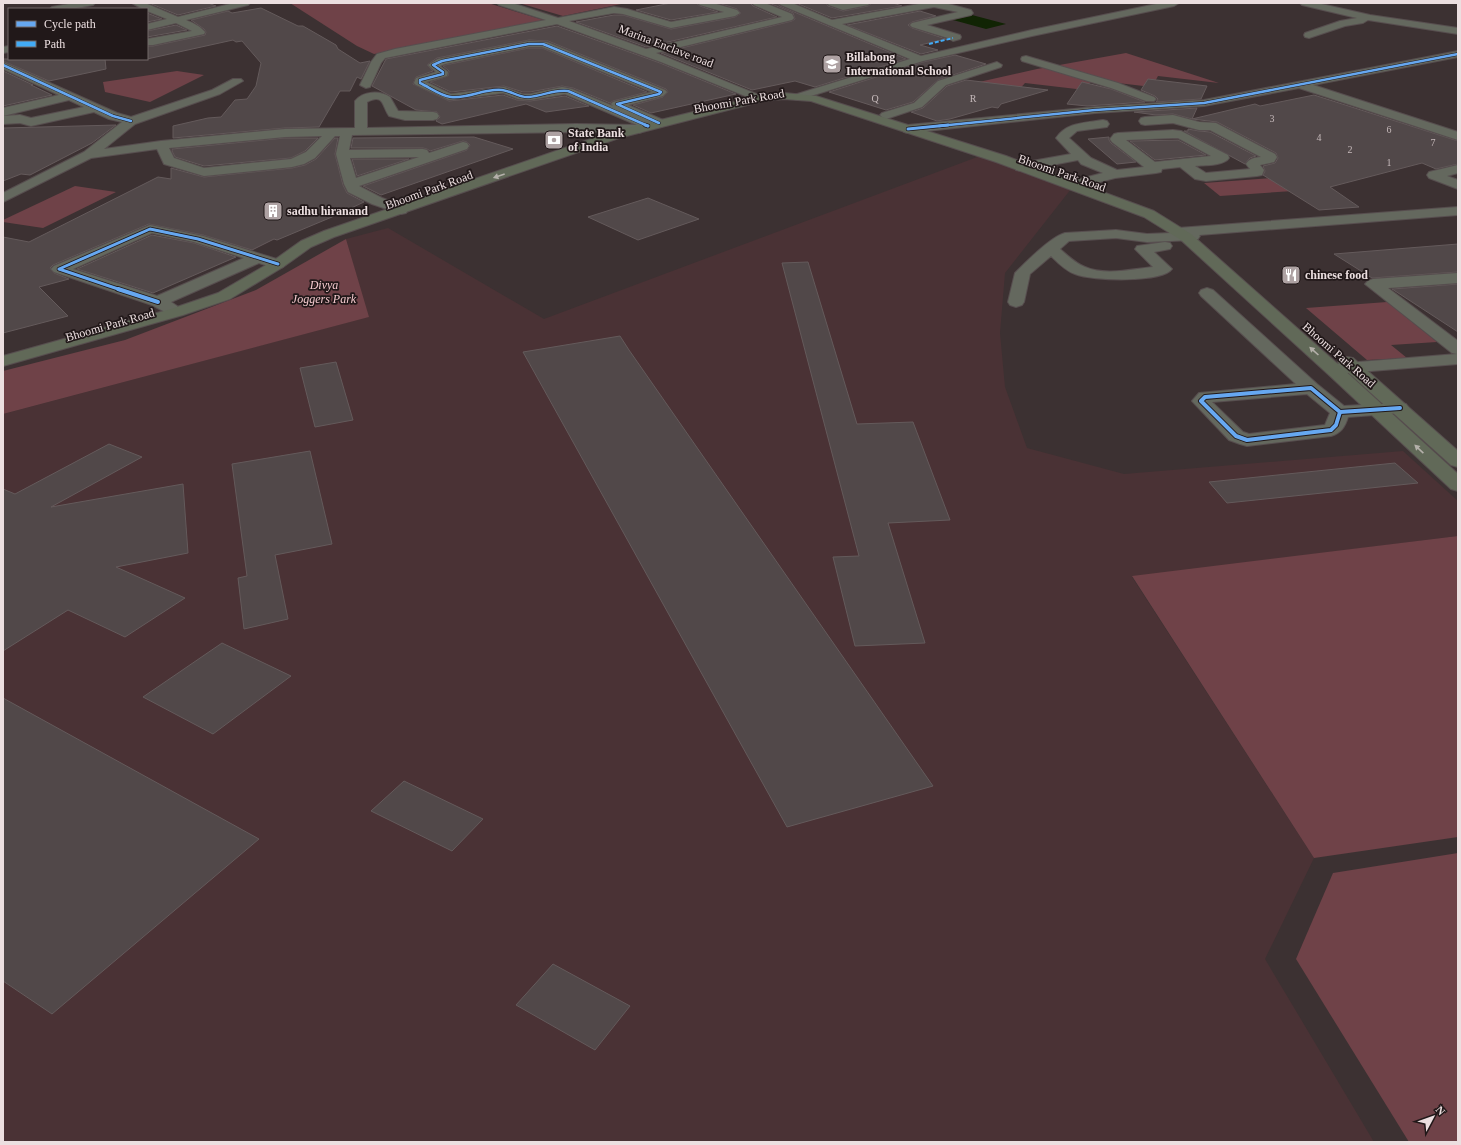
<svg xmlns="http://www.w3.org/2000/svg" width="1461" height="1145" font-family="'Times New Roman',serif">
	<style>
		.built { fill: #4a3235 }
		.green { fill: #6f4248 }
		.water { fill: #112404 }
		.building { fill: #514849; stroke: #645a5b }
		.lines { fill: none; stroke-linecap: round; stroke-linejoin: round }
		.minor-casing { stroke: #574e4f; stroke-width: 2 }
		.major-casing { stroke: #574e4f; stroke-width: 2 }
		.minor { fill: #64685e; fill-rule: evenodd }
		.major { fill: #616958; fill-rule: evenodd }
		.quiet { stroke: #42abf6; stroke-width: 2; stroke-dasharray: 4 2; stroke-linecap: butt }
		.cycleway-far2-casing { stroke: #211819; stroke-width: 3.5 }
		.cycleway-far1-casing { stroke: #211819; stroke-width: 4.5 }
		.cycleway-casing { stroke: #211819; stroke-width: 6 }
		.cycleway-far2 { stroke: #66a8f1; stroke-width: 2.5 }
		.cycleway-far1 { stroke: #66a8f1; stroke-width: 3 }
		.cycleway { stroke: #66a8f1; stroke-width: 4 }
		.oneway { fill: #b4b0aa }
		.labels { text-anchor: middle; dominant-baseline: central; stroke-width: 3.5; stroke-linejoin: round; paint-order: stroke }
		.far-number-label { font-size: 10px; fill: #c5b9ba }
		.far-street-label { font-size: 12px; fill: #ecdfe0; stroke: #211819 }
		.far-poi-label { font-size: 12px; font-weight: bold; fill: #ecdfe0; stroke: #211819; text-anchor: start }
		.far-park-label { font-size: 12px; font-style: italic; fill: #f3c9cd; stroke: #211819 }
	</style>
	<rect width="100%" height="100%" fill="#3c3132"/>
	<polygon class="built" points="980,156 1071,189 1005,273 1000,333 1005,387 1027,448 1124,474 1403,451 1458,501 1458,536 1132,577 1314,858 1265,959 1374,1142 3,1142 3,414 368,317 346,239 388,228 544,319"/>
	<g class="green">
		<polygon points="290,3 488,3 550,22 374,54 357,46"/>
		<polygon points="519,3 626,3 563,16"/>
		<polygon points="1126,53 1219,83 1158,76 1152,87 1092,80 1085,90 1025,83 1016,93 979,82 1037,69"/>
		<polygon points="177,71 204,75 150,102 105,92 103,82"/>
		<polygon points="1287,177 1308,190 1220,196 1204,183"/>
		<polygon points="75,186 116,192 43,228 3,222 3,220"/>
		<polygon points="346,239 369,317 3,414 3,371 125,340 256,290"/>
		<polygon points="1387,302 1437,342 1391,345 1407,358 1367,360 1306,308"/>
		<polygon points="1458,536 1458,837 1314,858 1132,576"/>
		<polygon points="1458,853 1458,1142 1409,1142 1296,959 1333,873"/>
	</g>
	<polygon class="water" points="972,15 1006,24 986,29 953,20"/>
	<g class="building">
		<polygon points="149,3 208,3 216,6 178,15"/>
		<polygon points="671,3 696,3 700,6 718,12 671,20 636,10"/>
		<polygon points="718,3 750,3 753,6 777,17 646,47 576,22 614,15 623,15 671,29 735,17 741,13 737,9"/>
		<polygon points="769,3 778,3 780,6 906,59 815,87 795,81 752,90 661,53 792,21 795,19 793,13"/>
		<polygon points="796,3 826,3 828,6 843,11 868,6 872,3 893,3 902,6 832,18"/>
		<polygon points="261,8 298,26 303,26 336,45 338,49 360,63 370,61 361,79 357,77 350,91 340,91 319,127 285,128 173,138 173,126 208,118 221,117 235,100 247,99 256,86 261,63 242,41 236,42 233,40 147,59 147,46 153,46 205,35 206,32 204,29 191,20 228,11 232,13"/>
		<polygon points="920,11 936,16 912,22 908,25 912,28 946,39 920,45 938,50 921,54 847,25"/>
		<polygon points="147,13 162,19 147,22"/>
		<polygon points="176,25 187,30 147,37 147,31"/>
		<polygon points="557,26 660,63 736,94 651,113 633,105 663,97 668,92 666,89 548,41 529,40 437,58 427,65 433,71 416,77 413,84 449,101 503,95 517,100 530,101 565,96 589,106 546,112 526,104 442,124 436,121 440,117 437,112 416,110 372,86 386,59"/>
		<polygon points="529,48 542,48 647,92 613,101 610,103 573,88 562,86 530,92 523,92 504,86 451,92 430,82 448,76 449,71 443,66 445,65"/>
		<polygon points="955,55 986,64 938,80 913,102 886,110 829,92 923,62"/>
		<polygon points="3,59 105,59 106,69 49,81 3,61"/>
		<polygon points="3,71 33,85 31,85 52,95 3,106"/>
		<polygon points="1148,79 1207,86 1201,99 1156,102 1158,99 1155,96 1141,90"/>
		<polygon points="966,80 1048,90 1001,104 998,108 992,107 950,119 937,121 911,112 923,108 947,86"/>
		<polygon points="1082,82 1111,89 1145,102 1087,106 1067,104"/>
		<polygon points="1314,95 1458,141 1458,164 1436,169 1422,163 1330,187 1359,207 1319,210 1263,175 1265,171 1263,166 1275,163 1278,158 1276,153 1217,122 1192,119 1255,104 1260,106"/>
		<polygon points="1197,108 1192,119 1173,114 1156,115 1134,112"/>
		<polygon points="116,125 92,143 30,175 21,174 3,181 3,128"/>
		<polygon points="1188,129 1199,131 1210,132 1256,156 1250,158 1245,164 1184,131 1188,131"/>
		<polygon points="474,137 513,149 381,195 363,186 467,150 470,145 467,142 463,141 430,151 427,149 423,148 351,148 353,138"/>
		<polygon points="1109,137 1109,140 1111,143 1136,162 1117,164 1088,139"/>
		<polygon points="285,138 318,138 305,151 291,158 204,166 175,157 172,151 172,149"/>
		<polygon points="335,138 338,138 335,154 343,185 347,193 364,202 332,217 277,240 274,239 252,250 203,235 149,224 53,265 50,268 54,273 69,279 39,287 68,316 3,333 3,237 29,242 158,177 171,179 171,168 204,177 292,168 305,165 316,159"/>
		<polygon points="1178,140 1206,155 1155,160 1130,141"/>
		<polygon points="352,159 409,159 357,176"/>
		<polygon points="648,198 699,219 638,240 588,217"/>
		<polygon points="152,235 194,243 236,257 153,293 77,269"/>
		<polygon points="1458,244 1458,272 1372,278 1334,254"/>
		<polygon points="808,262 857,424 913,422 950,520 888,523 925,643 855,646 833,557 859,556 782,263"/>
		<polygon points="1458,284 1458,332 1392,289"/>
		<polygon points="620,336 629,350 933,786 787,827 523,352"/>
		<polygon points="336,362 353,420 315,427 300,368"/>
		<polygon points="109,444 142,457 51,507 183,484 188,553 116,567 185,598 125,637 68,610 3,651 3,489 15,494"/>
		<polygon points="310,451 332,544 275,555 288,619 244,629 238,578 247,576 232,464"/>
		<polygon points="1395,463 1418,483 1227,503 1209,482"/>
		<polygon points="222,643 291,676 213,734 143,697"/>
		<polygon points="3,698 259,839 52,1014 3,981"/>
		<polygon points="404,781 483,819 452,851 371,811"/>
		<polygon points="553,964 630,1006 595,1050 516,1005"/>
	</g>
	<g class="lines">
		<defs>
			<g id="minor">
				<polygon points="74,3 95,3 93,5 71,9 50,9 52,7"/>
				<path d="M132,3h13l33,14 56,-14h16l-2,2 -62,15c7,3 14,6 19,12l-1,2 -51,11h-6v-6l45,-8 -16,-8 -29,7v-6l20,-5 -20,-8v-2h-4z"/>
				<polygon points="497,3 512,3 558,18 614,7 627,9 671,22 724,12 700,5 698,3 713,3 737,10 740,13 735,16 671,28 623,14 614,13 569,21 646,49 782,17 754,5 752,3 765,3 792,14 794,18 792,20 656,53 764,97 766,99 764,101 760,102 661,62 557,24 385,58 381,63 370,87 366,88 360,85 371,62 377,54 395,49 546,20 499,5"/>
				<polygon points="779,3 792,3 832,20 924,3 945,3 971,10 973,13 971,15 927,25 960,35 961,37 960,39 953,41 948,38 912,27 910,25 912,23 958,12 934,7 842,24 921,56 1032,30 1161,3 1179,3 1174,6 1032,36 923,61 798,100 794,99 792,97 794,95 910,59 781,5"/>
				<polygon points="827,3 870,3 868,5 843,10 829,5"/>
				<polygon points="1300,3 1317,3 1370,15 1458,28 1458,34 1368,20 1363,23 1345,26 1309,38 1305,37 1304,35 1305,33 1340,21 1357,18 1302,5"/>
				<path d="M529,41l18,1 118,48 2,2 -4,4 -35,9 35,15 2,3 -2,3 -4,1 -6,-2 -1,4h-8l-2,3 -4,1 -62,-1 -224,3 -3,15 74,-1 4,1 2,3 34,-11 4,1 2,3 -2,3 -108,37 23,12 24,9 2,3 -2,3 -5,1 -29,-10 -24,-12 -4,-8 -8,-30 4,-18h-5l-20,22 -11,6 -12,3 -88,9 -40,-12 -7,-15 -66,9 -88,44v-9l81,-41 38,-30 -13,-3 -15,-7 -63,14 -11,-3 -17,1v-8l17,-1 11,3 53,-11 -15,-7 -66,16v-8l56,-13 -56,-26v-7l114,51 14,4 81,-27 21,-11h8l2,2 -23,13 -85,30 -31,25 57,-8 124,-12 70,-1v-27c8,-10 25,-11 35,-4l8,14 35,1 4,1 2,3 -2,3 -4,1h-28l-16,-4c-7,-10 -5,-23 -22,-14v26l209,-4 61,1 -72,-31 -35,6 -12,-1 -15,-6 -54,7 -33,-15 -2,-2 2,-5 20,-6 -8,-7 10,-6zM529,47h13l110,45 -39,10 -2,2 2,2 -41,-17 -10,-2 -32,7h-7l-19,-7 -53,7 -25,-12 21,-6 1,-4 -8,-6 5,-2zM322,136l-16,16 -15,7 -87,9 -30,-10 -5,-10 116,-11zM419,157l-63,21 -6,-20z"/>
				<polygon points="9,46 9,52 3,53 3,47"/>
				<polygon points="1458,51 1458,57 1313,85 1458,132 1458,140 1299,88 1204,106 1095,113 908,133 904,132 902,129 904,126 908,125 1095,107 1204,100"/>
				<polygon points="1026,56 1118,83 1154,97 1156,99 1154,101 1146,101 1111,88 1022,61 1021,59 1022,57"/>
				<polygon points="997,62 1002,65 1001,67 946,85 922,107 886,119 882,117 880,115 882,113 914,103 938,81"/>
				<path d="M1173,115l26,7 17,1 59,31 2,3 -3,5 -14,3 4,5 -2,5 -5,1 -51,5 -11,-2 -15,-12 -18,2 -1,3 -5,1 -41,5 -42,11 -5,-1 -2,-3 2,-3 35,-9 -22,-9 -3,-4 -57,11 -5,-1 -1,-3 1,-3 5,-1 50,-9 -15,-16c11,-16 29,-15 47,-18l4,1 2,3 -2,3 -30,4 -8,7 22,20 26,12 27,-3 -32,-25 -2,-3 4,-5 4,-1 55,-3 8,1 47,24 1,3c-5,8 -25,7 -34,8l11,7 44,-4 -4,-5c4,-6 8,-6 15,-7l-51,-27h-11l-26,-7 -28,2 -4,-1 -2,-3 2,-3 4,-1zM1173,138h5l33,18 -56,6 -29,-22z"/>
				<polygon points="1458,165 1458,173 1447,176 1458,180 1458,189 1429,178 1427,175 1429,172"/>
				<path d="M1458,207v8l-259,20 1,1 -2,3 -5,1 -46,2 -31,-4 -47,3 -9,8c7,6 15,14 25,18 20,9 47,2 68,0l-18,-18 2,-3 28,-4 5,1 2,3 -2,3 -16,3 18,17c-10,14 -80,12 -97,5 -9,-3 -17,-11 -24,-18l-21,18 -6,28 -2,3 -6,2 -6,-2 -2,-3 7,-29 3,-3c10,-10 34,-34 47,-37l51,-3 31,4 24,-1 2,-4 5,-1z"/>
				<path d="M150,225l53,11 80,25 3,3 -3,3 -5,2 -19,-6 -88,39 6,4 2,3 -2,3 -6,2 -6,-2 -13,-7 -98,-33 -3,-3 3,-3zM152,233l42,9 50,16 -87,38 -84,-27z"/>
				<polygon points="1458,273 1458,283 1388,288 1458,341 1458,364 1334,374 1328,373 1325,369 1328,365 1334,364 1457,354 1452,353 1365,284 1368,281 1373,279"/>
				<path d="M1207,288l6,2 104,94 27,22 56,-3 6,1 3,4 -3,4 -6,1 -52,4c-3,10 -7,16 -17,19l-84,10 -7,-2 -11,-4 -37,-39 7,-8 97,-9 -95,-88 -2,-3 2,-3zM1307,394l23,19 -5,12 -76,9 -6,-2 -31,-30z"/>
			</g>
			<g id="major">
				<polygon points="784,93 816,96 1006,156 1154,211 1191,234 1341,367 1458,474 1458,491 1451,489 1329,375 1181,240 1144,217 996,162 811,101 784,99 763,101 619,138 334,237 311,247 283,267 230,299 183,315 3,366 3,356 171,309 218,293 273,261 301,241 324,231 611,132 763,95"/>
				<polygon points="1347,357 1353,358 1458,451 1458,467 1451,465 1341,366 1338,362 1341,358"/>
			</g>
		</defs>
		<use href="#minor" class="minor-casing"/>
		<use href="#major" class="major-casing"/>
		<use href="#minor" class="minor"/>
		<use href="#major" class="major"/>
		<polyline class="quiet" points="929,44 953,38"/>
		<defs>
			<g id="cycleway-far2">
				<polyline points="3,65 113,116 131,121"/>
				<path d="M648,126l-80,-35c-13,-2 -26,5 -39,6 -10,1 -17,-6 -27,-7 -17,-2 -34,9 -51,7 -10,-1 -22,-10 -31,-14v-3l23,-6v-2l-10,-7 9,-4 87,-17h14l118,48 -2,2 -42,10 42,19"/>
				<polyline points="939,126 1095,110 1204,103 1458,54"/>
			</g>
			<g id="cycleway-far1">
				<polyline points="645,125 648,126"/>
				<polyline points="908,129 948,125"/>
				<polyline points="121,290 59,269 150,229 198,239 278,264"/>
			</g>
			<g id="cycleway">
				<polyline points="118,289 158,302"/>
				<polygon points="1311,388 1340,412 1336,425 1331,430 1247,440 1236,436 1201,401 1205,397"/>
				<polyline points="1340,412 1400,408"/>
			</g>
		</defs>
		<use href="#cycleway-far2" class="cycleway-far2-casing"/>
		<use href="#cycleway-far1" class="cycleway-far1-casing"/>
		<use href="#cycleway" class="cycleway-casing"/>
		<use href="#cycleway-far2" class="cycleway-far2"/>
		<use href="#cycleway-far1" class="cycleway-far1"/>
		<use href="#cycleway" class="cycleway"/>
	</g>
	<defs><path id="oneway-solid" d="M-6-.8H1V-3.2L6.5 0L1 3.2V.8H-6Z"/></defs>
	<g class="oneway">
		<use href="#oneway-solid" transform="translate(499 176) rotate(161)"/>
		<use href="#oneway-solid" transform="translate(1314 351) rotate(-138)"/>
		<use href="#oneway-solid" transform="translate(1419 449) rotate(-137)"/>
	</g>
	<defs>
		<symbol id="school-square" viewBox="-11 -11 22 22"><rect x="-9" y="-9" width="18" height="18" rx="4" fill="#aea2a3" stroke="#211819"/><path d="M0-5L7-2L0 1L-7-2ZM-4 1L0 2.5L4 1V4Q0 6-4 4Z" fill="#fff"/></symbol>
		<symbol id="bank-square" viewBox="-11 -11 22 22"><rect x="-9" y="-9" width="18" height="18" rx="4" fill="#aea2a3" stroke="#211819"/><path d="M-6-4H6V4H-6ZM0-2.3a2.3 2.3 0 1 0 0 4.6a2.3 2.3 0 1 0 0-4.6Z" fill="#fff"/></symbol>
		<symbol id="building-square" viewBox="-11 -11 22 22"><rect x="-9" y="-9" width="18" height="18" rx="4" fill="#aea2a3" stroke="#211819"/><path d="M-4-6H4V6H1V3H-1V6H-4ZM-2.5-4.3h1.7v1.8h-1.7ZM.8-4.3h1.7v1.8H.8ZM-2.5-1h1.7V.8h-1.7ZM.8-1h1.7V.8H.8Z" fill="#fff"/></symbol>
		<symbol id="restaurant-square" viewBox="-11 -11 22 22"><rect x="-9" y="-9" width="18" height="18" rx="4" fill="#aea2a3" stroke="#211819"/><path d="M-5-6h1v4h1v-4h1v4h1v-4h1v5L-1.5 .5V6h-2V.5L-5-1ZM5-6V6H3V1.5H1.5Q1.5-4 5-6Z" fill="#fff"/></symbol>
	</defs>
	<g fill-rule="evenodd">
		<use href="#school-square" x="821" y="53" width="22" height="22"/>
		<use href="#bank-square" x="543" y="129" width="22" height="22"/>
		<use href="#building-square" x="262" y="200" width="22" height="22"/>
		<use href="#restaurant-square" x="1280" y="264" width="22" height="22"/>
	</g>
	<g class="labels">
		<g class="far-number-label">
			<text x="875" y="98">Q</text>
			<text x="973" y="98">R</text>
			<text x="1272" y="118">3</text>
			<text x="1389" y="129">6</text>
			<text x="1319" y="137">4</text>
			<text x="1433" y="142">7</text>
			<text x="1350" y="149">2</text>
			<text x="1389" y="162">1</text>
		</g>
		<g class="far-street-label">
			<text transform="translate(666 46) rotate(21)">Marina Enclave road</text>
			<text transform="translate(739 101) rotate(-10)">Bhoomi Park Road</text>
			<text transform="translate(1062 173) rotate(19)">Bhoomi Park Road</text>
			<text transform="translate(429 190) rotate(-20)">Bhoomi Park Road</text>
			<text transform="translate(110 325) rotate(-16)">Bhoomi Park Road</text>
			<text transform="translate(1339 355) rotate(41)">Bhoomi Park Road</text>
		</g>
		<g class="far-poi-label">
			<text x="846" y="57">Billabong<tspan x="846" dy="14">International School</tspan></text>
			<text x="568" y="133">State Bank<tspan x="568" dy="14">of India</tspan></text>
			<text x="287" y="211">sadhu hiranand</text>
			<text x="1305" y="275">chinese food</text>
		</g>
		<g class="far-park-label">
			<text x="324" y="285">Divya<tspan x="324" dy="14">Joggers Park</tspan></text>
		</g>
	</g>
	<rect width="1461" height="1145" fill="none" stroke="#ecdfe0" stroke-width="8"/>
	<rect x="8" y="8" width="140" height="52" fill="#211819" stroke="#726869"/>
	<rect x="16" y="21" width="20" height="6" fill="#66a8f1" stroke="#726869"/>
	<text x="44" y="28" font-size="12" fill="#ecdfe0">Cycle path</text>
	<rect x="16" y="41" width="20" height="6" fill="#42abf6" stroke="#726869"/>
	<text x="44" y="48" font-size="12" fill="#ecdfe0">Path</text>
	<g transform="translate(1433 1117) rotate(49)" stroke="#211819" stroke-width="3" paint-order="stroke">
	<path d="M0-3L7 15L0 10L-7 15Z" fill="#ecdfe0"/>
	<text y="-6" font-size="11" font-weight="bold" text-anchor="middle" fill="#ecdfe0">N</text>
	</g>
</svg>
